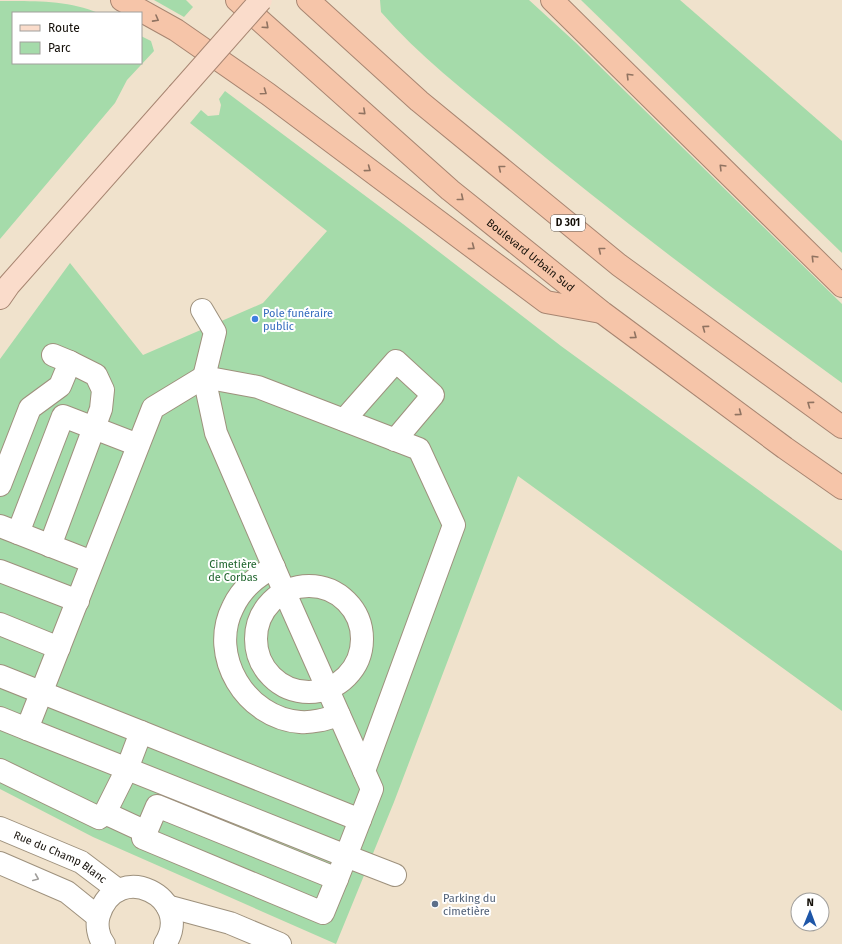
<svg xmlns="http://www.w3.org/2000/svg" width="842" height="944" font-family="'Fira Sans',sans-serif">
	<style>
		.green { fill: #a5dbaa }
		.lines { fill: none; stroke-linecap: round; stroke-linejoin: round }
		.minor-casing { stroke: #9e917d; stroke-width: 24 }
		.major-casing { stroke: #a78571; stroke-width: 24 }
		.highway-casing { stroke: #a78571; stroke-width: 24 }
		.minor { stroke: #fff; stroke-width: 22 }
		.major { stroke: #fadccb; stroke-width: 22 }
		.highway { stroke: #f6c5a9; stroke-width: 22 }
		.major-bridge-casing { stroke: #a78571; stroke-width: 24; stroke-linecap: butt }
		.major-bridge { stroke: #fadccb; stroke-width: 22 }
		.oneway { stroke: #907361 }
		.oneway2 { stroke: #a19f9c }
		.shop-dot { fill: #3f7fe0; stroke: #fff; stroke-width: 1.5 }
		.service-dot { fill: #5c6f8a; stroke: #fff; stroke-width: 1.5 }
		.labels { text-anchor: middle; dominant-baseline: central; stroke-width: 4; stroke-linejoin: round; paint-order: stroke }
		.shield { fill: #fff; stroke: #5a5752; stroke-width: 1 }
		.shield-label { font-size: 10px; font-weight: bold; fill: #140f08 }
		.street-label { font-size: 11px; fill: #140f08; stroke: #fff }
		.shop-label { font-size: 11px; fill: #366cbe; stroke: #fff; text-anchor: start }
		.park-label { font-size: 11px; fill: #20652e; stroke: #fff }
		.service-label { font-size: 11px; fill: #4e5e75; stroke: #fff; text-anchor: start }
	</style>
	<rect width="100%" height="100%" fill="#f0e2cc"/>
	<g class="green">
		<polygon points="154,0 186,0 193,7 184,17"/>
		<path d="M380,0h149l46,42 267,262v79c-113,-82 -225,-165 -331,-254 -45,-37 -92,-73 -130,-117z"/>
		<polygon points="581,0 680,0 842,141 842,253"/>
		<path d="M0,1c32,0 69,-1 98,12h-85v50h128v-27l10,5 3,10 -27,29 -12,23 -115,136z"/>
		<polygon points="225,91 403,224 561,346 842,551 842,711 518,476 394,802 336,944 93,837 0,789 0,359 70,263 143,355 263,303 327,231 190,123 201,110 208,116 219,115 221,105 219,99"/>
	</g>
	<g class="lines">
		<defs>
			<g id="minor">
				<polyline points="202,310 215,332 204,377 216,433 285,593 372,789 346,856 395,875"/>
				<polyline points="344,420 396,361 433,395 395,440"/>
				<polyline points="0,485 30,408 60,386 70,362 53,355"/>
				<polyline points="0,526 18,533"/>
				<polyline points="50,546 101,409 103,390 96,375 70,362"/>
				<polyline points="92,562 18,533 63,416 138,445"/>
				<path d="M274,567c-18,10 -32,21 -41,40 -25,49 13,111 67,115 14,1 26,-3 39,-7"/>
				<polyline points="0,571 78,601"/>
				<circle cx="309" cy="639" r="53"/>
				<polyline points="0,624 59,648"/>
				<polyline points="0,676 141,732 127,769 105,813"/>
				<polyline points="0,718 27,729 153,408 204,377 258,387 419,449 454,525 364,771"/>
				<polyline points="141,732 360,820"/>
				<polyline points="0,770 99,818 105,813 146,832 157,806 337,879 346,856 27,729"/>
				<path id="s1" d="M0,828l81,34 37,28"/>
				<polyline points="146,832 143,838 323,913 337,879"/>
				<polyline points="0,863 67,892 98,917"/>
				<polyline points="167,906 230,923 280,944"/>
				<path d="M104,944c-6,-7 -8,-20 -5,-29 18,-57 96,-17 66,29"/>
			</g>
			<polyline id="major" points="0,298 9,285 178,94"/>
			<g id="highway">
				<polyline points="122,0 176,30 268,94 546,302 601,312"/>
				<path id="s2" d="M237,0l213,190 153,123 182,135 57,40"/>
				<polyline points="308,0 419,101 619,265 842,427"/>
				<polyline points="552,0 842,286"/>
			</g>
		</defs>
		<use href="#minor" class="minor-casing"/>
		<use href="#major" class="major-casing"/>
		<use href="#highway" class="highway-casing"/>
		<use href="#minor" class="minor"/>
		<use href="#major" class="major"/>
		<use href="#highway" class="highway"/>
		<defs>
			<polyline id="major-bridge" points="178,94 261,0"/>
		</defs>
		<use href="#major-bridge" class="major-bridge-casing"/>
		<use href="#major-bridge" class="major-bridge"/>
	</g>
	<defs><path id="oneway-chevron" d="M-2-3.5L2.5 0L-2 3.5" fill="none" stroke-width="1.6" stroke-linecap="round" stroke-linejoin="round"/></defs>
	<g class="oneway">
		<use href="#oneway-chevron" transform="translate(156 19) rotate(29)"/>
		<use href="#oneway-chevron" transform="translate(266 26) rotate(42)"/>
		<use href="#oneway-chevron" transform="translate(629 76) rotate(-135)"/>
		<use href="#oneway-chevron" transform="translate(264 92) rotate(35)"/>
		<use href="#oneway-chevron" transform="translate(363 112) rotate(42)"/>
		<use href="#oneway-chevron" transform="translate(722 167) rotate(-135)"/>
		<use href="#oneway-chevron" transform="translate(501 168) rotate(-141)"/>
		<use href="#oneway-chevron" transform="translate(368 169) rotate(37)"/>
		<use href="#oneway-chevron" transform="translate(461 198) rotate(39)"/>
		<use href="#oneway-chevron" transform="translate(472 247) rotate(37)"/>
		<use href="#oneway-chevron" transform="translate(601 250) rotate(-141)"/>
		<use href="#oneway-chevron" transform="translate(814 258) rotate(-135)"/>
		<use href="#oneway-chevron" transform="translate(705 328) rotate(-144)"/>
		<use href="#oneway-chevron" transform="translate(634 336) rotate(37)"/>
		<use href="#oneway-chevron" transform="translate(810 404) rotate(-144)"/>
		<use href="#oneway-chevron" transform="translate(739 413) rotate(37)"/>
	</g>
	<use class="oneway2" href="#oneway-chevron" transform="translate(36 878) rotate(23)"/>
	<circle class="shop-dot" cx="255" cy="319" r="4"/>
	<circle class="service-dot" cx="435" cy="904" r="4"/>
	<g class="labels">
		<rect class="shield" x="551" y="215" width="34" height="16" rx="3"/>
		<g class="shield-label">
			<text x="568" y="223">D 301</text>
		</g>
		<g class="street-label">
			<text stroke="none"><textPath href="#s2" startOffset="389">Boulevard Urbain Sud</textPath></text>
			<text stroke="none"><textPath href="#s1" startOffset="67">Rue du Champ Blanc</textPath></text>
		</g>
		<g class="shop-label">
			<text x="263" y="313">Pole funéraire<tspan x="263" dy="13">public</tspan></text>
		</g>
		<g class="park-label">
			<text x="233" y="564">Cimetière<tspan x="233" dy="13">de Corbas</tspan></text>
		</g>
		<g class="service-label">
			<text x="443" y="898">Parking du<tspan x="443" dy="13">cimetière</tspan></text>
		</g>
	</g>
	<rect x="12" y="12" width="130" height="52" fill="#ffffff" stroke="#a19f9c"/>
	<rect x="20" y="25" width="20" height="6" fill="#fadccb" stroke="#a19f9c"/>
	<text x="48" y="32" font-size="12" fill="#140f08">Route</text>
	<rect x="20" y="42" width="20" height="12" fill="#a5dbaa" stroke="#a19f9c"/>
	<text x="48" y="52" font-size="12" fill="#140f08">Parc</text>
	<g transform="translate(810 912) rotate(1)"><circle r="19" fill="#ffffff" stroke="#a19f9c"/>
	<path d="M0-3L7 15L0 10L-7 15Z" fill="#1e56a8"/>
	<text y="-6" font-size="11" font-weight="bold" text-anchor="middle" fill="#140f08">N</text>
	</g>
</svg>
